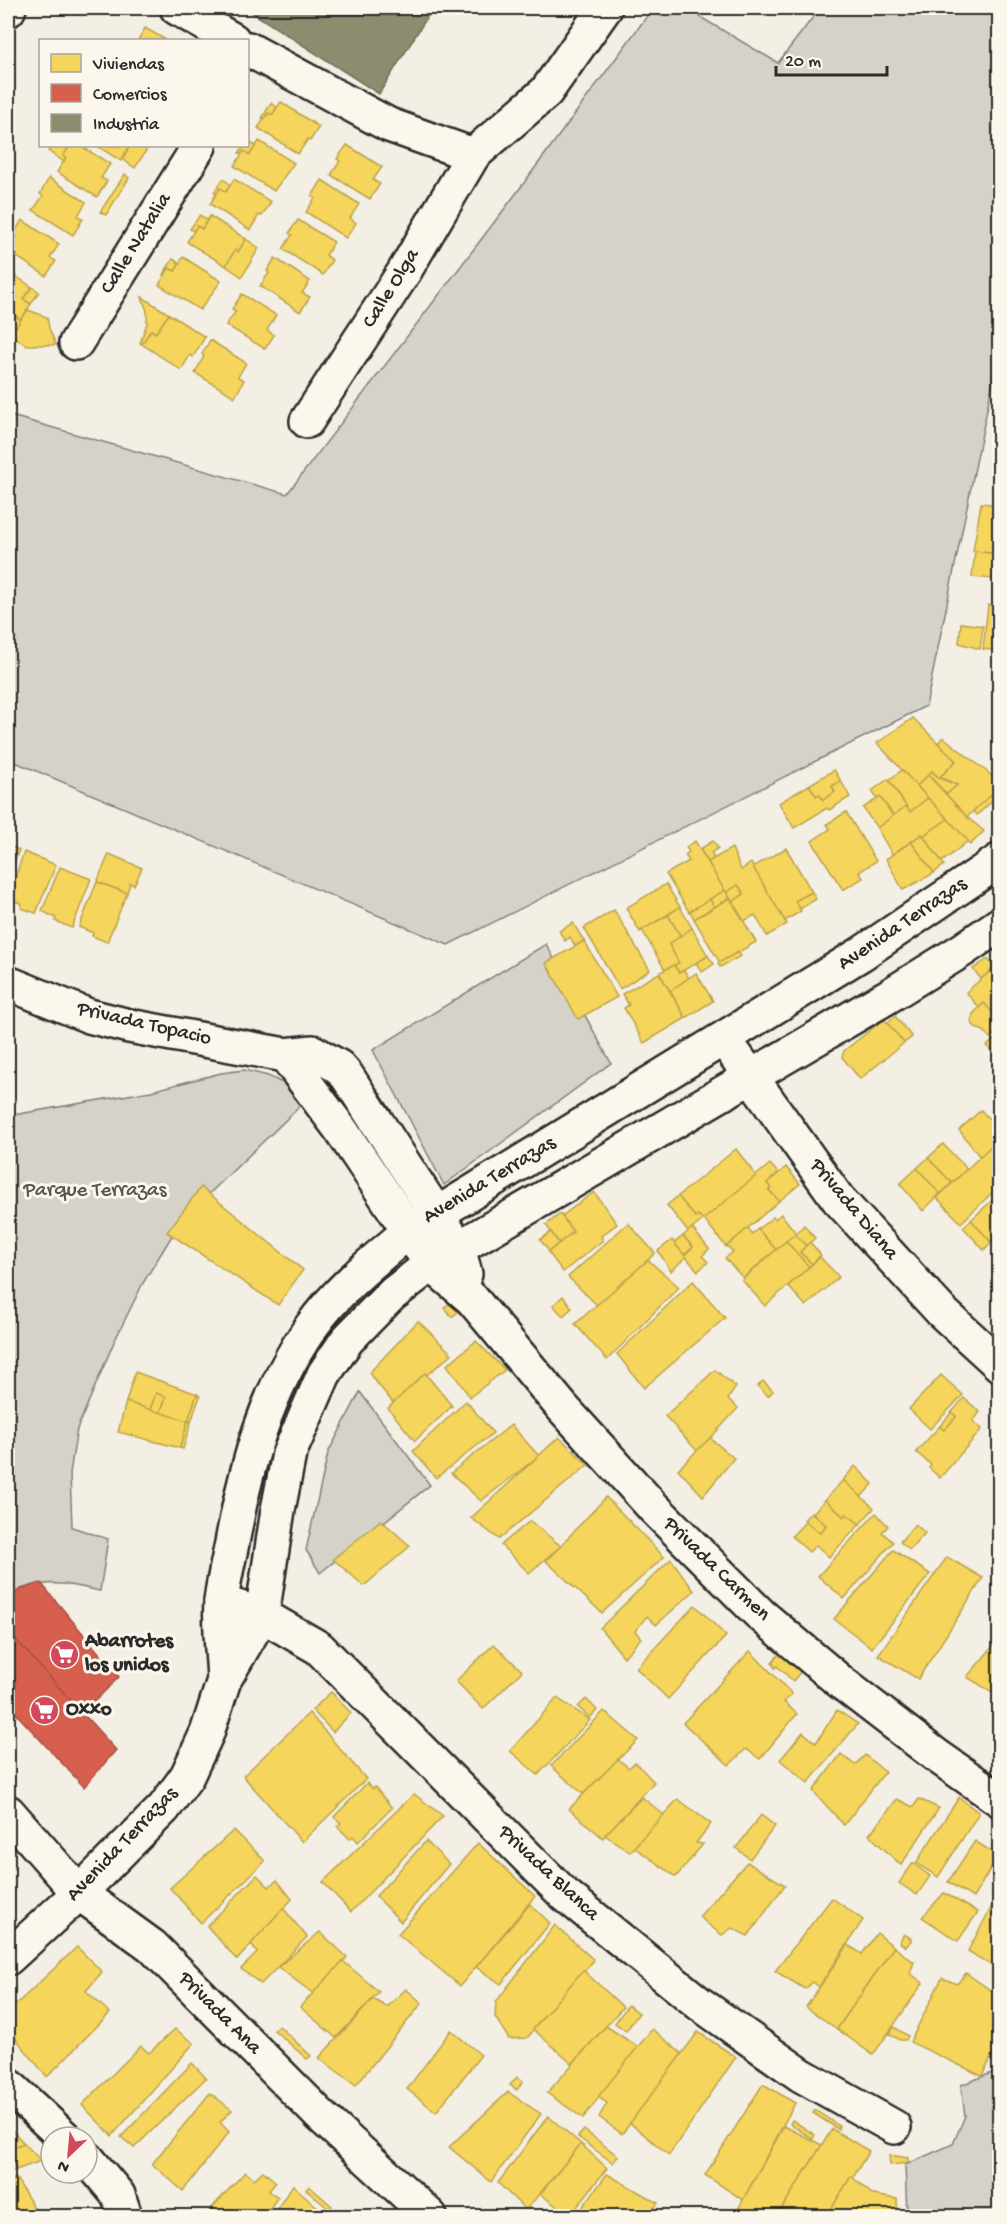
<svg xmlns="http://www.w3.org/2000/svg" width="1007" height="2224" font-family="'Gochi Hand',sans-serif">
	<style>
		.green { fill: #d5d2c9; stroke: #807e7a; stroke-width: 1.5 }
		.homes { fill: #f6d55c; stroke: #b9a24d; stroke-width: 1.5 }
		.shops { fill: #d6604d; stroke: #a35043; stroke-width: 1.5 }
		.industry { fill: #8c8c6e; stroke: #6f6f5a; stroke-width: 1.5 }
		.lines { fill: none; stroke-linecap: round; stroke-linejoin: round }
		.street-casing { stroke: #2b2b2b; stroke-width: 38 }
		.secondary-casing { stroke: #2b2b2b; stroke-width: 38 }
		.street { stroke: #fbf7ec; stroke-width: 33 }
		.secondary { stroke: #fbf7ec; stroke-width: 33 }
		.labels { text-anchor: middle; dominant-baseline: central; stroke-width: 6; stroke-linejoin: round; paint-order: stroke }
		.street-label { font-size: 21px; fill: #2b2b2b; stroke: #fbf7ec }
		.park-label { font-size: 21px; fill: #565552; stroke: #fbf7ec }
		.poi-label { font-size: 21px; font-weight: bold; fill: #2b2b2b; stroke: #fbf7ec; text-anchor: start }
	</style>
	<rect width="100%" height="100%" fill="#f3efe4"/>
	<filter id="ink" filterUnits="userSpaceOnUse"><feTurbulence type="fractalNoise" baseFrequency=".0167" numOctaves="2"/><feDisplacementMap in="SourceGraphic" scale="12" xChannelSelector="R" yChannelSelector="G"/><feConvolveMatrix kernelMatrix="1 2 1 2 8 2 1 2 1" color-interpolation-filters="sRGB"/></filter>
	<g filter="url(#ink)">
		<g class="green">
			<polygon points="653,8 685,8 778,63 820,8 999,8 999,351 926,706 448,945 8,759 8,415 287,494 515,195"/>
			<polygon points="546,944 611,1063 444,1185 373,1050"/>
			<path d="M244,1070l24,6 25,12 8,14 -4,7 -116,112 -38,62 -29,59 -37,87 -7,44 2,54 36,12 -8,52c-37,-8 -57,-14 -92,6v-481l143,-25 70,-18z"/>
			<polygon points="360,1392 430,1485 320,1573 306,1550 328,1453"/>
			<polygon points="999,2070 999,2216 907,2216 905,2165 953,2144 965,2116 961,2085"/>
		</g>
		<g class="homes">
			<polygon points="145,28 166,40 138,40"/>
			<polygon points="281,102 319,127 310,141 308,139 298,154 258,128 268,113 272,115"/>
			<polygon points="271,103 277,107 272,115 268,113 264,119 262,118"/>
			<polygon points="248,141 256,146 250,155 244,151 242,154 239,153 244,146 248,146"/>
			<polygon points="259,141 294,163 274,191 234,166 244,151 250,155"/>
			<polygon points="347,145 382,167 373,180 380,184 370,199 331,175 340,161 337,159"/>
			<polygon points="52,146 70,146 63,156 66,158 64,162 48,151"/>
			<polygon points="70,146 81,146 110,164 101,178 107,181 97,197 57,172 66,158 63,156"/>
			<polygon points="97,146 130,146 121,161"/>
			<polygon points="130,146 149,146 135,168 122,159"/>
			<polygon points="125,174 129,178 106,215 100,212"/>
			<polygon points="49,178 86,202 78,216 83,219 73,235 33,210 43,196 40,194"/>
			<polygon points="223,179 230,184 226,192 220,188 217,194 214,192"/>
			<polygon points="234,179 271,202 262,216 259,215 250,230 210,204 220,188 226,192"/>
			<polygon points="322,180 359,204 350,218 356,223 346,238 306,212 315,198 312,196"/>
			<polygon points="200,215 207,220 202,229 197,226 194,231 190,229"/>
			<polygon points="210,216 246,239 238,252 235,250 226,266 187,242 197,226 202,229"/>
			<polygon points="22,220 59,244 50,258 56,261 46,276 8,251 17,237 13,235"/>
			<polygon points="298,220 334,242 326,255 332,260 323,275 283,249 292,235 289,233"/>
			<polygon points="246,239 259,248 242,277 226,266 235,250 238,252"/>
			<polygon points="183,257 221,281 200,310 159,285 169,268 175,271"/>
			<polygon points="275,258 310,281 302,293 310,297 300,312 260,286 269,273 267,271"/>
			<polygon points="173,259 180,263 175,271 169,268 164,276 163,275"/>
			<polygon points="8,271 32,287 23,299 31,304 21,320 8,311"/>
			<polygon points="32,287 39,292 31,304 23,299"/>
			<polygon points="242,294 276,315 267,330 274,335 265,349 226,325 236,311 232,309"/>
			<polygon points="142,297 169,314 156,333 151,330 142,344 140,343 147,323 147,311"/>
			<polygon points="28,310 47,317 49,328 56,345 26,345 9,334"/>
			<polygon points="8,311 21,320 12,332 8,330"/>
			<polygon points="169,314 205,337 193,357 190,355 181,370 142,344 151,330 156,333"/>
			<polygon points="210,340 246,363 238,377 244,380 235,397 195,373 204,356 202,354"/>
			<polygon points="981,503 1000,505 1000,554 973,551"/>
			<polygon points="975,551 996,554 993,579 972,577"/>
			<polygon points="988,605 1000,607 1000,651 983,649"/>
			<polygon points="961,623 983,626 980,649 959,643"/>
			<polygon points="913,718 956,761 939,778 932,771 917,786 877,743"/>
			<polygon points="943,737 1000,782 1000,787 967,817 946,794 957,785 940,777 956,761 938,743"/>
			<polygon points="834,770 841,781 832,786 835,792 823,800 819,794 816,796 809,785"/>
			<polygon points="902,770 928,798 910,812 889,780"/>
			<polygon points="932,771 939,778 957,785 947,794 928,775"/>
			<polygon points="928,775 967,817 984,831 970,845 917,786"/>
			<polygon points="888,779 906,806 894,816 880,797 877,799 872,791"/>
			<polygon points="841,781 850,797 829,810 827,808 794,828 779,803 809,785 816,796 819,794 823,800 835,792 832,786"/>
			<polygon points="1000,787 1000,794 977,815 973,811"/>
			<polygon points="880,797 894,817 877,828 863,808"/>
			<polygon points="928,798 948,819 923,836 922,834 892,854 877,828 906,806 910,812"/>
			<polygon points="846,812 876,861 859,872 863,878 843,890 812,841 830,829 827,824"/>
			<polygon points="948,819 968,841 942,862 923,836"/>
			<polygon points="922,834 944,865 934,873 911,842"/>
			<polygon points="695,841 725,890 689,912 666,874 689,861 685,855 689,852 686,847"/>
			<polygon points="713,841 718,848 711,853 714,858 708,862 700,849"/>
			<polygon points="911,842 934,873 903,890 886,859"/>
			<polygon points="8,845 19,850 8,879"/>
			<polygon points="732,848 741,870 751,863 787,924 767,936 755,915 744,921 732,902 744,894 738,885 726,893 708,862"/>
			<polygon points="786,848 812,892 795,901 801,911 785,921 753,867"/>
			<polygon points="24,852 56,865 36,913 21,908 22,904 8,898"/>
			<polygon points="109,854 142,868 134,885 130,883 127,893 97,882"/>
			<polygon points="60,867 91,879 72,928 55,921 56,918 42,911"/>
			<polygon points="97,882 127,893 107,942 92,936 93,933 79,927"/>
			<polygon points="666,884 680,907 640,932 626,908"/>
			<polygon points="738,885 744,894 732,902 726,893"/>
			<polygon points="725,890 730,898 714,907 710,899"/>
			<polygon points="812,892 816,899 800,909 795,901"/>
			<polygon points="730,898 756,942 720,963 694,919"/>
			<polygon points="710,899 714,907 694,919 690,911"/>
			<polygon points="680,907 692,928 681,937 668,915"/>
			<polygon points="614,910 650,970 620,989 584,928"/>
			<polygon points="668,915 681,937 669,944 679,963 665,970 642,930"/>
			<polygon points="573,923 584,941 575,946 570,937 565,941 559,931"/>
			<polygon points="692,928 708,956 679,973 674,965 679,963 669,944"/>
			<polygon points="584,941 617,997 578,1019 546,963"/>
			<polygon points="738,952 741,956 720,967 718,963"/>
			<polygon points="708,956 714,964 702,972 696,963"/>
			<polygon points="988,959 994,968 981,979 973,969"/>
			<polygon points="1000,963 1000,1021 984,1003 979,1008 966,992"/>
			<polygon points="674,965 679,973 684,970 689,978 670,991 659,973"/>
			<polygon points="659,973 686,1018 644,1043 624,1008 629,1005 622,994"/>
			<polygon points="696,973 713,1001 686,1018 670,991"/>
			<polygon points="984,1003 1000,1021 1000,1030 990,1038 984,1031 976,1028 971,1022 973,1014"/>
			<polygon points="895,1016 912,1037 904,1043 887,1023"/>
			<polygon points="884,1019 904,1043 860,1079 842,1057 844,1051"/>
			<polygon points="998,1036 1000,1049 994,1054 987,1046"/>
			<polygon points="981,1110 1000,1131 1000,1138 980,1157 959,1130"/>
			<polygon points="943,1144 967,1169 952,1183 928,1158"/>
			<polygon points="993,1144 1000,1150 1000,1185 961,1223 937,1198"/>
			<polygon points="736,1149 756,1176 703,1220 698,1215 695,1217 678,1196"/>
			<polygon points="928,1158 952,1183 940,1194 917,1168"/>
			<polygon points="770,1164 778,1173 767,1183 771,1188 769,1190 779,1201 726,1247 704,1219"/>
			<polygon points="786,1167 800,1184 779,1201 769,1190 771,1188 767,1183"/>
			<polygon points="917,1168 940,1194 923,1211 900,1184"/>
			<polygon points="201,1187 303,1270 278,1305 167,1232"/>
			<polygon points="594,1192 617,1224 601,1236 603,1240 563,1272 548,1252 573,1232 562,1216"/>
			<polygon points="1000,1193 1000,1234 991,1242 971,1220"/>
			<polygon points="678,1196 695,1217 698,1215 703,1220 688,1232 667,1205"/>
			<polygon points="560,1214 573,1232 559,1243 546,1225"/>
			<polygon points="781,1214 796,1233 776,1250 758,1229 773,1217 775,1219"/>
			<polygon points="971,1220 991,1242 984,1250 963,1227"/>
			<polygon points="628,1223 655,1253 599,1307 568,1277"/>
			<polygon points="804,1225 815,1238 806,1246 795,1234"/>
			<polygon points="692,1228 709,1249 702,1256 708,1262 698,1271 684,1255 693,1247 683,1236"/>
			<polygon points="748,1228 752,1234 758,1229 776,1250 743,1278 725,1258 733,1252 727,1246"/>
			<polygon points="551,1232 559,1243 549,1251 540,1240"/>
			<polygon points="795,1234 806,1246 800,1252 812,1264 809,1267 786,1241"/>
			<polygon points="683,1236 693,1247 684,1255 674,1243"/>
			<polygon points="672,1240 686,1257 671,1271 658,1251"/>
			<polygon points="786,1241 809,1267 765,1306 742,1280"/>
			<polygon points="810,1242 821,1255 812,1264 800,1252"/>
			<polygon points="820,1257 839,1277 806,1306 788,1286"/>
			<polygon points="648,1260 679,1287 607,1360 575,1324"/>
			<polygon points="693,1281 725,1318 644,1388 617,1354"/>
			<polygon points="563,1296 572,1308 563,1316 553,1305"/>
			<polygon points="452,1301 460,1310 452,1317 444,1308"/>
			<polygon points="418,1321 452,1354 393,1403 369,1373"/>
			<polygon points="476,1341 505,1370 470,1397 447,1365"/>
			<polygon points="715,1370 736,1387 728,1399 738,1408 698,1452 665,1416"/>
			<polygon points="135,1372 197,1394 188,1421 160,1413 166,1397 156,1393 150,1410 126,1402"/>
			<polygon points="425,1373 452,1406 415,1441 388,1408"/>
			<polygon points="941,1375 963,1395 930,1429 909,1409"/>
			<polygon points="763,1381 773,1391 768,1396 758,1386"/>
			<polygon points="156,1393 166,1397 160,1413 150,1410"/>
			<polygon points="197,1394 200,1396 191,1422 188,1421"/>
			<polygon points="964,1398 980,1412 973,1421 982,1429 940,1478 929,1468 931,1465 916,1452 940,1426 944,1430 956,1417 952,1412"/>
			<polygon points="466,1401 493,1433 436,1478 413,1451"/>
			<polygon points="126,1402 188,1421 180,1448 118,1432"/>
			<polygon points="952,1412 956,1417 944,1430 940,1426"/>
			<polygon points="188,1421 191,1422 183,1449 180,1448"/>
			<polygon points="511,1425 539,1456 481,1501 451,1473"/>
			<polygon points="559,1437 588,1465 499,1539 471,1518"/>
			<polygon points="710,1438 734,1458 703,1496 678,1469"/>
			<polygon points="855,1466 873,1484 861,1497 843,1480"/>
			<polygon points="843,1480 874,1508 860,1524 846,1514 844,1517 825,1500"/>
			<polygon points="606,1497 664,1557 602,1613 546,1561"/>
			<polygon points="825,1500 844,1517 846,1514 860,1524 829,1557 816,1545 809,1552 792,1536 806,1521 820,1533 826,1525 813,1513"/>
			<polygon points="811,1512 826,1525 820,1533 804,1520"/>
			<polygon points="876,1513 888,1526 882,1532 893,1542 844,1599 818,1576"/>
			<polygon points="381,1520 410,1546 364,1586 333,1559"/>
			<polygon points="530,1521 561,1546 529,1573 501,1545"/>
			<polygon points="915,1524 925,1533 910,1550 900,1542"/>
			<polygon points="893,1550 930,1574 872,1648 834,1619"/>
			<polygon points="947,1557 983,1578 918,1679 878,1655"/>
			<polygon points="671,1559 694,1591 656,1625 647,1616 635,1631 641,1638 624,1657 600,1628"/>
			<polygon points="695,1605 726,1636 668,1699 636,1668"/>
			<polygon points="1000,1638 1000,1697 967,1677"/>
			<polygon points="494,1644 522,1671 483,1709 456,1681"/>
			<polygon points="750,1651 792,1694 784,1702 797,1714 760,1759 746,1749 729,1765 683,1723"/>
			<polygon points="781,1652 802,1670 793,1681 777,1666 775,1668 773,1665 774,1663 772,1662"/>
			<polygon points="331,1692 351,1713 333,1732 312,1710"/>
			<polygon points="557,1698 590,1720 538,1775 510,1751"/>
			<polygon points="586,1699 597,1710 590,1718 578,1707"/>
			<polygon points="837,1710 858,1724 808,1783 780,1760 803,1732 816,1743"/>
			<polygon points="604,1711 638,1740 583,1794 551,1766"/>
			<polygon points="309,1713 366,1779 302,1842 243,1776"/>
			<polygon points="841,1754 855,1765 865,1755 885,1772 844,1825 813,1791"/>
			<polygon points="618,1759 629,1768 635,1762 654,1782 603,1838 569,1809"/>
			<polygon points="367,1783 373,1789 375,1787 392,1808 358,1842 353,1836 350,1839 337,1826 341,1823 334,1817"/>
			<polygon points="414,1794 443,1816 351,1912 323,1882"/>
			<polygon points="642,1797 664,1815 630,1852 605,1835"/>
			<polygon points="959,1797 979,1813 938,1877 916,1863"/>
			<polygon points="678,1799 711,1824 696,1843 703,1844 676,1877 634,1847"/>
			<polygon points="897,1799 913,1807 919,1799 939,1808 901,1865 869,1835"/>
			<polygon points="761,1815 775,1826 750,1859 736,1848"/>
			<polygon points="234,1830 265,1861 201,1923 170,1888"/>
			<polygon points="426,1841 449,1864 401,1922 376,1896"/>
			<polygon points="975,1841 998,1856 973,1898 948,1882"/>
			<polygon points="478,1843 535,1896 460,1986 398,1934"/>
			<polygon points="747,1862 785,1885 748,1936 732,1928 722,1935 699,1917"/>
			<polygon points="913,1863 930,1876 917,1895 899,1883"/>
			<polygon points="257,1875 269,1887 277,1880 292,1899 237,1960 207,1926"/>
			<polygon points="1000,1891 1000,1971 968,1951"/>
			<polygon points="944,1893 978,1912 958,1941 922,1917"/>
			<polygon points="832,1898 863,1920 819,1987 813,1982 805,1989 775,1971"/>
			<polygon points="530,1904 550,1923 501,1984 476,1967"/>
			<polygon points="283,1908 307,1937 261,1984 241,1969 257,1953 251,1944"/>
			<polygon points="555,1925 594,1960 527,2038 509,2039 495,2017 496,2002"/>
			<polygon points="320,1932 347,1957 315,1995 278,1967"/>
			<polygon points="877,1933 894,1947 837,2029 806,2007 848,1945 862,1954"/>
			<polygon points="904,1934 912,1939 906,1947 899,1942"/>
			<polygon points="77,1947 102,1972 86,1991 110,2013 47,2077 8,2029 8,2012"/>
			<polygon points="894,1947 914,1962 910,1973 923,1983 873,2055 837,2029"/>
			<polygon points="343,1961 379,1992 336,2038 300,2007"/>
			<polygon points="583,1970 623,2007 572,2064 533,2029"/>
			<polygon points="966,1973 1000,1997 1000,2039 982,2076 910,2042 942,1978 957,1984"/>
			<polygon points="406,1989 422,2003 356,2085 319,2058 373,1999 387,2007"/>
			<polygon points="628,2005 639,2013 626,2031 615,2023"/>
			<polygon points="279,2026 311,2056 307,2059 274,2030"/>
			<polygon points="606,2026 638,2047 583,2118 547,2093"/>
			<polygon points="894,2027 908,2036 906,2040 900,2040 889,2034"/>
			<polygon points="175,2029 194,2043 112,2136 82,2105 141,2046 149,2053"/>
			<polygon points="652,2029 682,2054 622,2134 599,2117 607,2103 598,2097"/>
			<polygon points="451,2030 481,2055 436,2112 407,2089"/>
			<polygon points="698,2032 736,2057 669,2155 630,2123"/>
			<polygon points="192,2063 206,2078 134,2148 121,2137"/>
			<polygon points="517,2077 523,2081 517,2090 510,2085"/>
			<polygon points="763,2084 795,2103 743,2200 705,2175"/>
			<polygon points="508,2092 541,2114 491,2182 449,2147"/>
			<polygon points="210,2093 232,2110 220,2122 229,2132 183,2191 152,2164"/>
			<polygon points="815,2110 839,2126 838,2129 813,2113"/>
			<polygon points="548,2116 581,2144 526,2210 498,2183"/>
			<polygon points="792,2120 815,2135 813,2139 790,2124"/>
			<polygon points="784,2126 822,2145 777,2216 753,2216 738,2209"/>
			<polygon points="9,2127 24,2143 8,2150 8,2128"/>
			<polygon points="832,2129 869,2151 830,2216 777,2216"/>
			<polygon points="584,2130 618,2156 613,2163 578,2137"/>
			<polygon points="24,2143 41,2161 16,2170 8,2149"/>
			<polygon points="581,2144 607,2168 570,2216 540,2194"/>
			<polygon points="8,2149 16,2170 8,2173"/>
			<polygon points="889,2155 908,2158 908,2163 890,2165"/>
			<polygon points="263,2171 276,2182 269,2191 278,2197 264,2216 213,2216 208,2212 245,2172 254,2179"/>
			<polygon points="607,2174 658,2203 648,2216 576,2216"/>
			<polygon points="851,2176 873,2195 897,2199 898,2216 827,2216"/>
			<polygon points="16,2178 39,2216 8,2216 8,2182"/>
			<polygon points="293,2185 324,2213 322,2216 272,2216"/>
			<polygon points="309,2186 332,2206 329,2209 306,2190"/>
		</g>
		<g class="shops">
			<polygon points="41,1583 119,1677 82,1714 8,1631 8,1597 21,1589"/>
			<polygon points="8,1631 116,1750 84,1787 8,1705"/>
		</g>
		<polygon class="industry" points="245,8 448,8 429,14 379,94"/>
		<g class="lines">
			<defs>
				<g id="street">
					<polyline points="8,10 9,8"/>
					<polyline points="76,343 199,146"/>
					<polyline points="307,421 404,272 473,155"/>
					<polyline points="8,983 89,1016 129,1026 285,1055 313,1052 339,1067 347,1076 458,1247 465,1274"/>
					<polyline points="724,1039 838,1199 942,1312 1000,1365"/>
					<polyline points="285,1055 341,1130 431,1264 472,1299 562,1407 653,1507 760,1614 842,1683 937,1756 1000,1800"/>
					<polyline points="221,1602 262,1615 319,1648 563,1893 700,2004 801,2075 894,2127"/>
					<polyline points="8,1812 79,1893 152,1946 321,2116 430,2216"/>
					<polyline points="8,2085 64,2137"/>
					<polyline points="87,2158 118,2195 125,2216"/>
				</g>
				<g id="secondary">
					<polyline points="177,8 233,40"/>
					<polyline points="248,49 389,125 473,155 546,92 605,8"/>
					<path d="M224,1680c-1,-26 -5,-53 -3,-78 2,-19 7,-39 11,-59 14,-77 34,-151 79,-216 26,-37 64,-67 98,-96l452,-277 139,-94"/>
					<polyline points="8,1958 79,1893 164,1808 187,1776 207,1733 224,1680 262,1615 278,1510 289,1454 324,1374 347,1340 390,1296 431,1264 887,997 964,949 1000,924"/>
				</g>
			</defs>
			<use href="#street" class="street-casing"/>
			<use href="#secondary" class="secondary-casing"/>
			<use href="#street" class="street"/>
			<use href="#secondary" class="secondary"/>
		</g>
	</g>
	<defs>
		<symbol id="supermarket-disc" viewBox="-11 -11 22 22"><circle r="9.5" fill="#d1495b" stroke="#fbf7ec"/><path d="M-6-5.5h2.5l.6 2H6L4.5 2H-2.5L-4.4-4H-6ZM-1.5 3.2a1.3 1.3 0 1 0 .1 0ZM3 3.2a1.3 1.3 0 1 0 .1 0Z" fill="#fff"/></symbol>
	</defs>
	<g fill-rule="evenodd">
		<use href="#supermarket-disc" x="48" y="1638" width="33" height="33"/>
		<use href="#supermarket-disc" x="28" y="1694" width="33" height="33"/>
	</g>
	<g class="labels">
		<g class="street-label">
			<text transform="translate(137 244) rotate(-58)">Calle Natalia</text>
			<text transform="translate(392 289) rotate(-58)">Calle Olga</text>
			<text transform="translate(903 925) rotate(-34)">Avenida Terrazas</text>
			<text transform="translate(144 1025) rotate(13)">Privada Topacio</text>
			<text transform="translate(490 1181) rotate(-31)">Avenida Terrazas</text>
			<text transform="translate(853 1210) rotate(50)">Privada Diana</text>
			<text transform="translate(716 1570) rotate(44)">Privada Carmen</text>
			<text transform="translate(123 1845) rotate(-46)">Avenida Terrazas</text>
			<text transform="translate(548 1874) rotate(43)">Privada Blanca</text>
			<text transform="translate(219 2014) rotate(45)">Privada Ana</text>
		</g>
		<g class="park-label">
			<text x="95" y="1191">Parque Terrazas</text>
		</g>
		<g class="poi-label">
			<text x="85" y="1642">Abarrotes<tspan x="85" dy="24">los unidos</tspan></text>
			<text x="66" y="1710">Oxxo</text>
		</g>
	</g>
	<rect width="1007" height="2224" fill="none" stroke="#fbf7ec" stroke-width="30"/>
	<rect x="15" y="15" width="977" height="2194" fill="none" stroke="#2b2b2b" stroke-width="2" filter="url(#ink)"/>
	<rect x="39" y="39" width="210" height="108" fill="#fbf7ec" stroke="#a8a59f" stroke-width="1.5"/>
	<rect x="51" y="54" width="30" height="18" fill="#f6d55c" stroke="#a8a59f" stroke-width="1.5"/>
	<text x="93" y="69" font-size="18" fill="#2b2b2b">Viviendas</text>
	<rect x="51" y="84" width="30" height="18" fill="#d6604d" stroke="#a8a59f" stroke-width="1.5"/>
	<text x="93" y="99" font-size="18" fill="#2b2b2b">Comercios</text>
	<rect x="51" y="114" width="30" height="18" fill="#8c8c6e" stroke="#a8a59f" stroke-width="1.5"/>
	<text x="93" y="129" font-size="18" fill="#2b2b2b">Industria</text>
	<g transform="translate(69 2155) rotate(206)"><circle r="28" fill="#fbf7ec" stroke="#a8a59f" stroke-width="1.5"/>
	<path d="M0-4.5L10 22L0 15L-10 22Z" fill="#d1495b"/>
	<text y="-9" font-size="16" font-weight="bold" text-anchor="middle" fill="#2b2b2b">N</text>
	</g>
	<path d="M776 66v9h111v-9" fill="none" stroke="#2b2b2b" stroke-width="3"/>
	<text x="785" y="66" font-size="18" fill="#2b2b2b" stroke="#fbf7ec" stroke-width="4.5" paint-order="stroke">20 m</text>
</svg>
